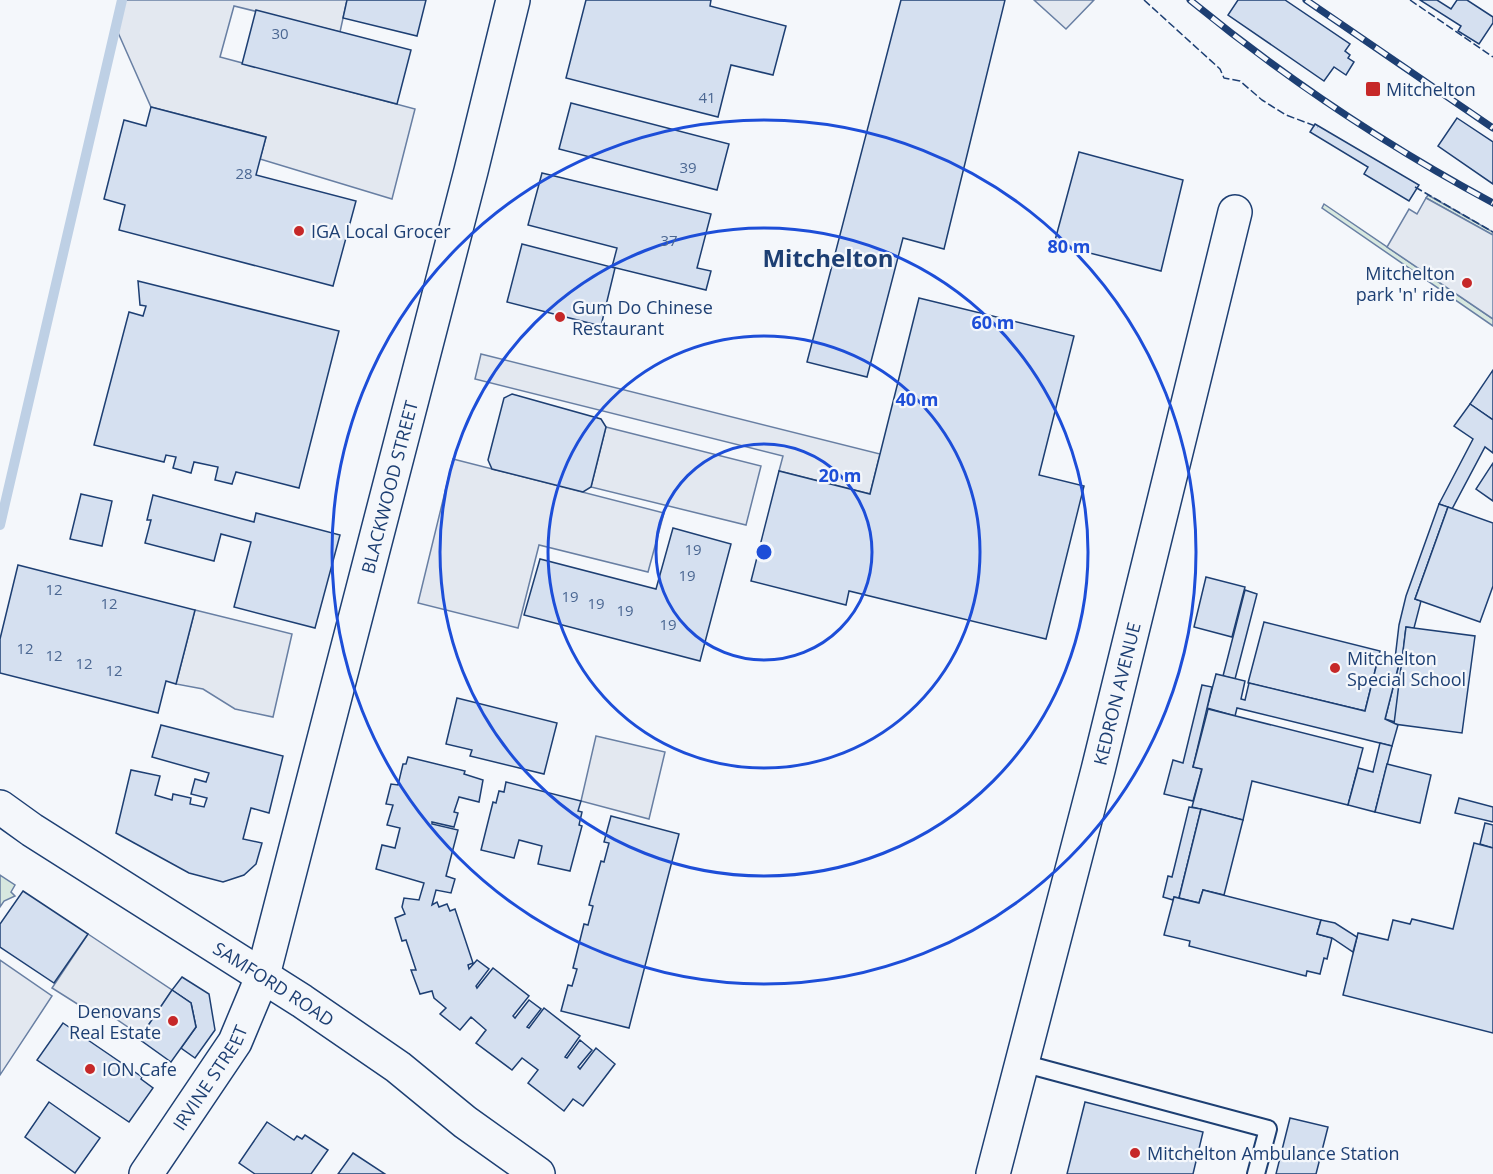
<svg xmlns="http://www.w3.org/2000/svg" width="1493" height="1174" font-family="'Open Sans',sans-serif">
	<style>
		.green { fill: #d7e8df; stroke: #687fa3; stroke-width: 1.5 }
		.parking { fill: #e3e8f0; stroke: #687fa3; stroke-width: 1.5 }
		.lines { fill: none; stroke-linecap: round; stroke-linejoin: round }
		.stream { stroke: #bed0e5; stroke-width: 10 }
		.building { fill: #d5e0f0; stroke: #1d3f73; stroke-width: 1.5 }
		.service-casing { stroke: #1d3f73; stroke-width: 20 }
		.minor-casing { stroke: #1d3f73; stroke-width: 36 }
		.tertiary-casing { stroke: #1d3f73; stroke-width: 36 }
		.primary-casing { stroke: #1d3f73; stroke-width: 36 }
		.service { stroke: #f4f7fb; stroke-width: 16 }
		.minor { stroke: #f4f7fb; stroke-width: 33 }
		.tertiary { stroke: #f4f7fb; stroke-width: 33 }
		.primary { stroke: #f4f7fb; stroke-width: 33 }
		.rail-casing { stroke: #1d3f73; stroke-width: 7 }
		.rail { stroke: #f4f7fb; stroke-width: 4.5; stroke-dasharray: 14; stroke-linecap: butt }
		.fence { stroke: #1d3f73; stroke-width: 1.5; stroke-dasharray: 8 3; stroke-linecap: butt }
		.ring { fill: none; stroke: #1d4ed8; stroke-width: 3 }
		.poi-dot { fill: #c62828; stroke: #f4f7fb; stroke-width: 2 }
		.labels { text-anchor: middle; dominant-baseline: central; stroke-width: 4.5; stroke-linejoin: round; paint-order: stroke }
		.number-label { font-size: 15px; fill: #4b6792 }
		.poi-label { font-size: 18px; fill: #1d3f73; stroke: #f4f7fb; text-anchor: start }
		.street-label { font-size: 18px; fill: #1d3f73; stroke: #f4f7fb }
		.district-label { font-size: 24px; font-weight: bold; fill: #1d3f73; stroke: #f4f7fb }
		.centre { fill: #1d4ed8; stroke: #f4f7fb; stroke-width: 3 }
		.ring-label { font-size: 18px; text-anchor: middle; font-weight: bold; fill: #1d4ed8; stroke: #f4f7fb; stroke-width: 4.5; stroke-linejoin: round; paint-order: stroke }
	</style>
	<rect width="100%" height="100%" fill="#f4f7fb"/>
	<g class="green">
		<polygon points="1428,195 1493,232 1493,235 1426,198"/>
		<polygon points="1324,204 1493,319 1493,326 1322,208"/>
		<polygon points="0,875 15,885 11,892 15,896 4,901 0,907"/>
	</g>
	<g class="parking">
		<polygon points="124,0 347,0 340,32 234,6 220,57 415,109 392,199 260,159 266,137 151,107 116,28"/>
		<polygon points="1034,0 1094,0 1066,29"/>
		<polygon points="1426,198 1493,235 1493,319 1387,247 1409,209 1417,214"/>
		<polygon points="481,354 880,454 870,494 779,471 783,456 475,379"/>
		<polygon points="606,427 761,466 746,525 591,487"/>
		<polygon points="453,459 664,513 648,572 539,545 518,628 418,603"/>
		<polygon points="195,610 292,634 273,717 235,709 203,689 176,684"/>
		<polygon points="596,736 665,752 649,819 581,801"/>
		<polygon points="88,934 172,990 141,1036 116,1019 79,1005 52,988"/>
		<polygon points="0,960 52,996 0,1075"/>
	</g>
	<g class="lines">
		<polyline class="stream" points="0,525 122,0"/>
	</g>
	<g class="building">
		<polygon points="347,0 426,0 417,36 343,18"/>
		<polygon points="586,0 711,0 710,6 786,26 773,75 731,65 718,117 566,78"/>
		<polygon points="901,0 1005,0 944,249 903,238 867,377 807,362"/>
		<polygon points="1238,0 1285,0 1350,44 1345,51 1350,55 1348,58 1354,62 1346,75 1334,67 1324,81 1228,15"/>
		<polygon points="1420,0 1437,0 1451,9 1457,0 1467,0 1493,17 1493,23 1479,44 1458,31 1461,26"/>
		<polygon points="256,10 411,50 397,104 242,64"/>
		<polygon points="571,103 729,144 717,190 559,149"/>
		<polygon points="151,107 266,137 256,175 356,201 333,286 119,230 125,205 104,199 124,120 146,126"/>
		<polygon points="1457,118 1493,142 1493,184 1438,146"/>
		<polygon points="1315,124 1419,185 1409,201 1364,174 1368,167 1310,132"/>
		<polygon points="1079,152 1183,180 1161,271 1054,244"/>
		<polygon points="542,173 711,214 697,268 711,271 706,290 612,267 617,248 528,225"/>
		<polygon points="522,244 615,268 601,326 507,302"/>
		<polygon points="138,281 339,331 299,488 236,472 232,484 215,480 218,467 194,462 191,473 173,468 176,457 166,455 164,462 94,445 129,312 143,316 146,306 140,305"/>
		<polygon points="919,298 1074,336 1039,475 1084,486 1046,639 849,591 846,605 751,581 779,471 870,494"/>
		<polygon points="1493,370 1493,420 1470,404"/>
		<polygon points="512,394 601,419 606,427 591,487 583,492 492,469 488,460 504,398"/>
		<polygon points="1470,404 1493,420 1493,453 1485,447 1452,509 1439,504 1473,439 1454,426"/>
		<polygon points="1493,463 1493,501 1476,489"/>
		<polygon points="81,494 112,501 102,546 70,539"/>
		<polygon points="153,495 254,522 256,513 340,535 315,628 234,607 251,542 221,534 214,561 145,543 151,520 147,520"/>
		<polygon points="1439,504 1448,507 1415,599 1421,601 1414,628 1406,627 1395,722 1385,719 1400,660 1395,659 1399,625 1406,596"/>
		<polygon points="1448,507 1493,523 1493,586 1480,622 1415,599"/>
		<polygon points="673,528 731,544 700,661 524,615 540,559 656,589"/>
		<polygon points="18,565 195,610 176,684 166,681 158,713 0,673 0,639"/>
		<polygon points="1206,577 1245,587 1232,637 1194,627"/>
		<polygon points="1245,590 1257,594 1235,679 1223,676"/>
		<polygon points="1264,622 1380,651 1365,711 1248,683"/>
		<polygon points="1406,627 1475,636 1462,733 1394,724"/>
		<polygon points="1379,655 1400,660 1385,719 1398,725 1392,746 1237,708 1235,716 1207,708 1216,674 1245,681 1241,699 1245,700 1249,683 1365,711"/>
		<polygon points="1202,685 1212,687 1193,767 1202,769 1193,801 1164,794 1173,760 1183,763"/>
		<polygon points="457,698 557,723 544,774 470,756 472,750 446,744"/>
		<polygon points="1208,709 1363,748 1348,805 1252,781 1243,820 1192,807 1202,769 1193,767"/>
		<polygon points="161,725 283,756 269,813 251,808 243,839 262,843 256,864 244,875 223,882 189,873 116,833 131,770 160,776 155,795 172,800 173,794 191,798 190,804 204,807 207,798 191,794 195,779 206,782 209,773 152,757"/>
		<polygon points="1380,743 1392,746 1375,812 1348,805 1358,768 1373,772"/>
		<polygon points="408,757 465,771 464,774 483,780 479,802 459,797 454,812 458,813 454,827 432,822 432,824 458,830 446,876 455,879 451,893 436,890 432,905 437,902 439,907 447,904 450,911 455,909 473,963 468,965 469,969 477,960 489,969 476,986 477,988 493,968 529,996 513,1016 515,1018 529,1000 541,1009 527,1027 529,1028 544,1008 580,1036 565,1057 567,1058 580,1040 592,1050 578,1067 580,1069 596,1048 615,1064 583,1106 573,1099 564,1111 528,1083 538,1070 522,1058 512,1070 476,1043 486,1030 471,1017 460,1030 440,1014 446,1008 434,998 432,991 420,994 411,970 416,970 406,940 402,941 395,918 405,914 402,907 404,898 419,900 424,883 376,869 382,845 395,848 400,828 387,825 393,805 386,804 391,784 398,785 403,764 406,764"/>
		<polygon points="1387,764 1431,775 1420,823 1375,812"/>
		<polygon points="506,782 581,801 578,811 582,812 579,825 582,826 570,871 538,864 542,846 519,840 514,858 481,850 493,802 496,803 499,791 504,792"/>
		<polygon points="1459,798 1493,807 1493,822 1455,813"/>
		<polygon points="1189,807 1201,809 1179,898 1174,897 1173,900 1163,897 1168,876 1172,877"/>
		<polygon points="1201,809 1243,820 1224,895 1203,890 1199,903 1179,898"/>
		<polygon points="611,816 679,834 629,1028 561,1011 568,985 572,986 577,969 573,968 584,924 588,925 593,906 589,905 601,861 604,862 609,843 604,842"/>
		<polygon points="1485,823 1493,825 1493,848 1480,844"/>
		<polygon points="1474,843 1493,848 1493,1033 1343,995 1358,933 1388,940 1393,920 1410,924 1412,919 1453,929"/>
		<polygon points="1203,890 1321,920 1317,934 1332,938 1327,959 1324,958 1320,974 1307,971 1306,976 1189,946 1190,941 1164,935 1174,897 1199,903"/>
		<polygon points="23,891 88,934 54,983 0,947 0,924"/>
		<polygon points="1321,920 1335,923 1357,937 1353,952 1332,938 1317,934"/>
		<polygon points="182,977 209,994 215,1030 195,1058 181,1048 196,1027 191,1003 172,990"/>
		<polygon points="172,990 191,1003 196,1027 171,1062 139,1039"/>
		<polygon points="63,1023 142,1077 141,1079 153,1088 129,1122 37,1060"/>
		<polygon points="49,1102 100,1138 75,1173 25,1137"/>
		<polygon points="1085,1102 1203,1132 1193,1174 1067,1174"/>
		<polygon points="1290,1118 1328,1127 1316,1174 1276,1174"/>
		<polygon points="267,1122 294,1140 297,1136 302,1139 305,1135 328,1150 311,1174 255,1174 239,1163"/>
		<polygon points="353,1153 385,1174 338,1174"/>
	</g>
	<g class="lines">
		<defs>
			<polyline id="service" points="1022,1063 1268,1129 1256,1174"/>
			<g id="minor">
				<path id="s1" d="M146,1174l89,-132 28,-67"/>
				<path id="s2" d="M993,1174l105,-404 137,-558"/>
			</g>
			<g id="tertiary">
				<path id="s3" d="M263,975l208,-804 42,-171"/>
			</g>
			<g id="primary">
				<path id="s4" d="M0,807l32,23 270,171 96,66 67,55 73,52"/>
			</g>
		</defs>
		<use href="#service" class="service-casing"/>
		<use href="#minor" class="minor-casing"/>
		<use href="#tertiary" class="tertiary-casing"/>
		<use href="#primary" class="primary-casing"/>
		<use href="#service" class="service"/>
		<use href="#minor" class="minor"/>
		<use href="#tertiary" class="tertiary"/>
		<use href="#primary" class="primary"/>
		<defs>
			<g id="rail">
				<path d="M1190,0c95,78 195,145 303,203"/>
				<polyline points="1306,0 1493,128"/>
			</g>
		</defs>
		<use href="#rail" class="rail-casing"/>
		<use href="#rail" class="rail"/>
		<g class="fence">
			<polyline points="1144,0 1220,69 1224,78 1240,81 1262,100 1286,115 1318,127"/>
			<polyline points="1410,0 1493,57"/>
			<polyline points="1415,187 1493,232"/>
		</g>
	</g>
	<g class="ring">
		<circle cx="764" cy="552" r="108"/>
		<circle cx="764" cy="552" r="216"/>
		<circle cx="764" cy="552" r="324"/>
		<circle cx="764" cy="552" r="432"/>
	</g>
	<g class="poi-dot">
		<rect x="1365" y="81" width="16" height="16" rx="3"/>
		<circle cx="299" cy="231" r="6"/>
		<circle cx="1467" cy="283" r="6"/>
		<circle cx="560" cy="317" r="6"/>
		<circle cx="1335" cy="668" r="6"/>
		<circle cx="173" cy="1021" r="6"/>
		<circle cx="90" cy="1069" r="6"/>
		<circle cx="1135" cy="1153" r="6"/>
	</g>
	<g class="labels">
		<g class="number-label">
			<text x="280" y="33">30</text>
			<text x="707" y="97">41</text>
			<text x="688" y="167">39</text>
			<text x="244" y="173">28</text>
			<text x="669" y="240">37</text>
			<text x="693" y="549">19</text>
			<text x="687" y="575">19</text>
			<text x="54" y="589">12</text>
			<text x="570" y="596">19</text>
			<text x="109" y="603">12</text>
			<text x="596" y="603">19</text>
			<text x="625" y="610">19</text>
			<text x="668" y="624">19</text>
			<text x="25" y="648">12</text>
			<text x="54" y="655">12</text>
			<text x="84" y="663">12</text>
			<text x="114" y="670">12</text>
		</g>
		<g class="poi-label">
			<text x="1386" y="89">Mitchelton</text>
			<text x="311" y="231">IGA Local Grocer</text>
			<text x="1455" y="273" text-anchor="end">Mitchelton<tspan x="1455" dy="21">park 'n' ride</tspan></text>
			<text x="572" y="307">Gum Do Chinese<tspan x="572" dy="21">Restaurant</tspan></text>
			<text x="1347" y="658">Mitchelton<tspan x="1347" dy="21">Special School</tspan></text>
			<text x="161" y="1011" text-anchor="end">Denovans<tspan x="161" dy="21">Real Estate</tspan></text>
			<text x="102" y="1069">ION Cafe</text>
			<text x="1147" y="1153">Mitchelton Ambulance Station</text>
		</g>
		<g class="street-label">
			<text stroke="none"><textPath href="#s3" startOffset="504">BLACKWOOD STREET</textPath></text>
			<text stroke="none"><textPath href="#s2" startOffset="496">KEDRON AVENUE</textPath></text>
			<text stroke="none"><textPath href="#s4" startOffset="326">SAMFORD ROAD</textPath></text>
			<text stroke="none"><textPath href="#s1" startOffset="116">IRVINE STREET</textPath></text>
		</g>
		<g class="district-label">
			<text x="828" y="257">Mitchelton</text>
		</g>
	</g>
	<circle cx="764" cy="552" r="9" class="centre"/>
	<g class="ring-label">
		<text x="1069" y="253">80 m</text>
		<text x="993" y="329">60 m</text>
		<text x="917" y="406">40 m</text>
		<text x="840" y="482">20 m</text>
	</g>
</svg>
